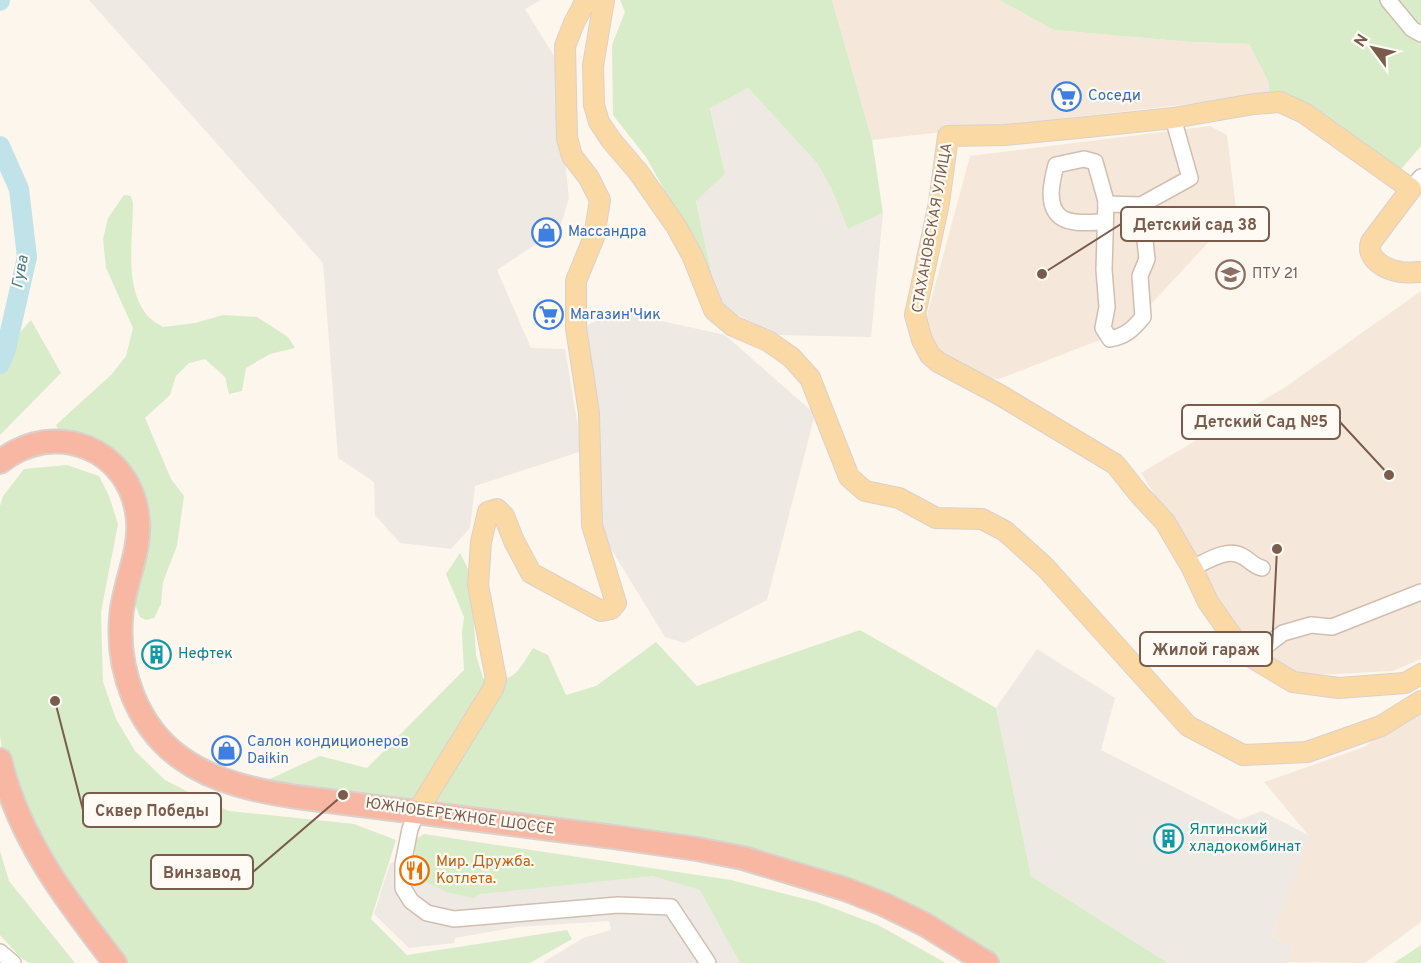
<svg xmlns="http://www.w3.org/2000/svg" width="1421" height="963" font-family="Overpass,sans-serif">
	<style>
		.residential { fill: #f5e8da }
		.industrial { fill: #efe9e4 }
		.green { fill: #d8ecc9 }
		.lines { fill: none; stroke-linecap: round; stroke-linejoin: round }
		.river { stroke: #bfe3e8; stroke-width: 20 }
		.minor-casing { stroke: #d1beb0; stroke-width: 18 }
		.major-casing { stroke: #dad1cd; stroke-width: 22 }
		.highway-casing { stroke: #dad1cd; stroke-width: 26 }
		.minor { stroke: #fff; stroke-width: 15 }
		.major { stroke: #fbd9a5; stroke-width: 20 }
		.highway { stroke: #f7b7a3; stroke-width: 22 }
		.labels { text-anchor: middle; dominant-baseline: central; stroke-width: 4.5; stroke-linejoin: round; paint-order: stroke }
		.shop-label { font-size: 15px; fill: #366cbe; stroke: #fffaf3; text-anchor: start }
		.street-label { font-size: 15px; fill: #7a5c4d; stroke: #fffaf3 }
		.education-label { font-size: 15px; fill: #785e54; stroke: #fffaf3; text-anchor: start }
		.culture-label { font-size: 15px; fill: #0d838f; stroke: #fffaf3; text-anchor: start }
		.food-label { font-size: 15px; fill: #c56008; stroke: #fffaf3; text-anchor: start }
		.water-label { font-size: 16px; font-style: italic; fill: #437c86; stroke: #fffaf3 }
		.leader { fill: none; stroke: #7a5c4d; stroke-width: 2 }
		.callout-dot { fill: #7a5c4d; stroke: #fffaf3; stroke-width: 2 }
		.callout { fill: #fffaf3; stroke: #7a5c4d; stroke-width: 2 }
		.callout-label { font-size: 16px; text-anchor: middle; font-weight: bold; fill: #7a5c4d }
	</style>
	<rect width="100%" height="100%" fill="#fdf6ec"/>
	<g class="residential">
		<polygon points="832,0 999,0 1054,30 1191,42 1249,44 1269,83 1268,95 872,140"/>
		<polygon points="1210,126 1227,135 1236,208 1219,231 1128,329 999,379 975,377 937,354 926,319 970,156"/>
		<polygon points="1421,291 1421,659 1393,671 1298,676 1244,651 1194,557 1141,473 1284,388"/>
		<polygon points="1421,706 1421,922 1365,963 1287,962 1293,946 1272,936 1309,836 1264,782 1364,747"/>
	</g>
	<g class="industrial">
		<polygon points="89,0 541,0 525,9 554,56 569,198 560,228 497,270 531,348 565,349 582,451 475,486 470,528 451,549 400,543 375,515 374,482 338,458 323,263"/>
		<polygon points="748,88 817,163 831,188 848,229 883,213 871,337 779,335 725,309 712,276 696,200 725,174 710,107"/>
		<polygon points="616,311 725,335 815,414 767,600 684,643 665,637 603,536 584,327"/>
		<polygon points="1037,649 1115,698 1101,750 1239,820 1262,811 1310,836 1272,936 1293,946 1287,963 1168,963 1031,876 996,708"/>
		<polygon points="415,860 422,879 480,892 652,874 700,888 740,963 542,963 583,938 611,930 609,921 517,927 455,938 454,943 409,948 374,914 390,863"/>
	</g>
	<g class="green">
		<polygon points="620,0 832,0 872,140 883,213 848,229 831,188 817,163 748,88 710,108 725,174 696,201 712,276 646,157 613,115 612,45 625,12"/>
		<polygon points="999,0 1421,0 1421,146 1396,175 1268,95 1269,83 1249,44 1191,42 1054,30"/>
		<path d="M124,195l7,1 2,7c0,33 -8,76 9,105 5,9 12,14 21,19l32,-4 28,-8 34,2 31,20 7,11 -25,6 -24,14 -4,23 -13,3 -4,-17 -20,-18 -16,4 -13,13 -6,19 -25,23 26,61 13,17 -7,50 -14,36 -2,22 -7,14 -8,2 -6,-3 -7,-18 5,-95 -57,-68 -22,-5 -3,-6 56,-51 14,-18 7,-28 -27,-60 -3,-29 5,-21z"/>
		<polygon points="31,320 61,373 0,435 0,355"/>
		<polygon points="67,465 99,476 109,496 118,524 101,612 103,682 116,719 135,751 165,780 202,799 229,811 354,824 396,840 371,919 407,955 567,930 572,939 530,963 124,963 55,874 4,765 0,735 0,506 3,496 24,469"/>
		<path d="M460,553l11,22 5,80 7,23c31,7 35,-7 50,-30l15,7 18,40 30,-9 60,-44 41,44 163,-56 136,78 35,168 137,87h-171l-263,-113 -386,-59 -87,-8 59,-27 47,12 97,-98 -2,-37 2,-16 -18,-43z"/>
		<polygon points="424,834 731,880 817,902 878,925 946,963 740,963 700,890 653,876 481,894 473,898 446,892 423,880 416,862 414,840"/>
		<polygon points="0,851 9,881 75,963 29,963 20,957 0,935"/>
		<polygon points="1421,945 1421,963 1394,963"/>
	</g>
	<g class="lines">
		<g class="river">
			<polyline points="0,1 0,0"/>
			<polyline points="0,146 19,189 27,257 6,349 0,364"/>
		</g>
		<defs>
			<g id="minor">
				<polyline points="1388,0 1412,29 1421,34"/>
				<polyline points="1411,189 1421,177"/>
				<polyline points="1106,204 1141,205"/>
				<path d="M1105,222c-12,0 -32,3 -43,-4 -17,-11 -10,-38 -6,-53l28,-6 11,3 11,39 -2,69 3,37 -4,21 7,11c16,-3 23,-10 33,-22l-3,-41 7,-17 -6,-54 49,-27 -17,-60"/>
				<path d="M1192,568c14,-6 35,-21 50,-12 8,4 11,10 20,12"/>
				<polyline points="1251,657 1283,633 1311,625 1332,627 1421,592"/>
				<polyline points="417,812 410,829 403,864 403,888 411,901 427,913 454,919 618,905 671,907 708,963"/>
				<polyline points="0,952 13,963"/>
			</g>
			<g id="major">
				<polyline points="604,0 593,66 594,105 599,122 611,140 639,173 676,226 692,255 714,310 733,326 768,341 791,357 810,378 849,477 865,491 899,498 936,518 982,519 1005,531 1045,567 1188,726 1243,755 1307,752 1381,726 1421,701"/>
				<path d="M1421,272c-6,0 -14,1 -20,0 -15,-2 -36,-13 -30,-30l40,-53 -107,-76 -24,-11 -26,2 -81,14 -95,10 -73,7 -57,1 -9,67 -24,112 7,25 8,15 8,7 62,33 115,69 24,30 26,28 27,46 16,34 35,50 8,5 42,25 46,6 66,-5 16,-9"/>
				<polyline points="417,812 493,689 496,679 478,585 481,542 488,512 497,509 504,516 514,541 531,573 601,611 611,609 616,603 592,525 589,413 576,328 576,281 594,237 600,200 589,178 572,156 567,138 565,46 574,23 584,4 593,0"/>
			</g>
			<g id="highway">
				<path d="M0,462c54,-44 132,-14 138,58 3,33 -15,65 -17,98 -4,52 16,109 60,140 33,24 76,33 116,39l317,40 83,12 46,9 102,31 38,15 41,20 63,39"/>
				<path d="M0,760c19,79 66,140 115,203"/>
			</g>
		</defs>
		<use href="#minor" class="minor-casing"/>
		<use href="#major" class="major-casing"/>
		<use href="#highway" class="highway-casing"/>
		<use href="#minor" class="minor"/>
		<use href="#major" class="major"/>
		<use href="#highway" class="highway"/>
	</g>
	<defs>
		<symbol id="supermarket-ring" viewBox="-11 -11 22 22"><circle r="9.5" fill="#fffaf3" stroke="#3f7fe0" stroke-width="1.5"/><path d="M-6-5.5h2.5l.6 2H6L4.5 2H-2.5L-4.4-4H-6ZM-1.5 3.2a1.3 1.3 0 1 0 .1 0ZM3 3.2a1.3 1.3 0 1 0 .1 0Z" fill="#3f7fe0"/></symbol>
		<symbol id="shop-ring" viewBox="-11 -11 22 22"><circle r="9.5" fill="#fffaf3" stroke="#3f7fe0" stroke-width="1.5"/><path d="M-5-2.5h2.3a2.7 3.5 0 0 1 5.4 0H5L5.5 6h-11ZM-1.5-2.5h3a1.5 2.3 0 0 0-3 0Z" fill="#3f7fe0"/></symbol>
		<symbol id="university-ring" viewBox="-11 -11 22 22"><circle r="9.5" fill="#fffaf3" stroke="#8d6e63" stroke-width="1.5"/><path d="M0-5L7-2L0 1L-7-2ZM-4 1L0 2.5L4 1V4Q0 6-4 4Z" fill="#8d6e63"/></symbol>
		<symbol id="building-ring" viewBox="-11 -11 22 22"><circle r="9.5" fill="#fffaf3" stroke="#0f9aa8" stroke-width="1.5"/><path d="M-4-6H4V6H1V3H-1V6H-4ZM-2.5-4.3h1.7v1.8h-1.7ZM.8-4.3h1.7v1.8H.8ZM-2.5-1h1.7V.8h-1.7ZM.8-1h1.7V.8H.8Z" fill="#0f9aa8"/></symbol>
		<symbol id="restaurant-ring" viewBox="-11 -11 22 22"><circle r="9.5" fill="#fffaf3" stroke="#e8710a" stroke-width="1.5"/><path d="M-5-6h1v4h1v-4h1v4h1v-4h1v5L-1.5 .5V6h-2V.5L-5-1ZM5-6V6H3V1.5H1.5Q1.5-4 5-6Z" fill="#e8710a"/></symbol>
	</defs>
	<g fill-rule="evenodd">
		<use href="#supermarket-ring" x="1050" y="80" width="33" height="33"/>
		<use href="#shop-ring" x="530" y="216" width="33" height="33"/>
		<use href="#university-ring" x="1214" y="258" width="33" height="33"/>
		<use href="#supermarket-ring" x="532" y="298" width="33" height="33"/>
		<use href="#building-ring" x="140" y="638" width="33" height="33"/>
		<use href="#shop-ring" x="210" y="734" width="33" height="33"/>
		<use href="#building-ring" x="1152" y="822" width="33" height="33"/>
		<use href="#restaurant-ring" x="398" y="854" width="33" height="33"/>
	</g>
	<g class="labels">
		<g class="shop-label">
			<text x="1088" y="96">Соседи</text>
			<text x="568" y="232">Массандра</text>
			<text x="570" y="315">Магазин'Чик</text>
			<text x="247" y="742">Салон кондиционеров<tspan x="247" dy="17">Daikin</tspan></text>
		</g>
		<g class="street-label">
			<text transform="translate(933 228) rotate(-80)">СТАХАНОВСКАЯ УЛИЦА</text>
			<text transform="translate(460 817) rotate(8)">ЮЖНОБЕРЕЖНОЕ ШОССЕ</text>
		</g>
		<g class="education-label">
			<text x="1252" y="274">ПТУ 21</text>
		</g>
		<g class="culture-label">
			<text x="178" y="654">Нефтек</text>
			<text x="1189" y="830">Ялтинский<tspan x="1189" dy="17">хладокомбинат</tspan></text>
		</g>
		<g class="food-label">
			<text x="436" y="862">Мир. Дружба.<tspan x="436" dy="17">Котлета.</tspan></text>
		</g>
		<g class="water-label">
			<text transform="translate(21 272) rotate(-80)">Гува</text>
		</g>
	</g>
	<path class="leader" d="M1042 274L1121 224M1389 475L1340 422M1277 549L1272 649M55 701L83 810M343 795L253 872"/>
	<g class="callout-dot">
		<circle cx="1042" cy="274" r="6"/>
		<circle cx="1389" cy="475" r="6"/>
		<circle cx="1277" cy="549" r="6"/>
		<circle cx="55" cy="701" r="6"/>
		<circle cx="343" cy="795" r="6"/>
	</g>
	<g class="callout">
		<rect x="1121" y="207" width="148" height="34" rx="6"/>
		<rect x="1182" y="405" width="158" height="34" rx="6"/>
		<rect x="1140" y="632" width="132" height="34" rx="6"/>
		<rect x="83" y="793" width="138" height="34" rx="6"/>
		<rect x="151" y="855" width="102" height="34" rx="6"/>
	</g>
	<g class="callout-label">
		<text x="1195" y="230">Детский сад 38</text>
		<text x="1261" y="427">Детский Сад №5</text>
		<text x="1206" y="655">Жилой гараж</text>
		<text x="152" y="816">Сквер Победы</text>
		<text x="202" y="878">Винзавод</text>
	</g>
	<g transform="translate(1373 48) rotate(303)" stroke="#fffaf3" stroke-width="4.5" paint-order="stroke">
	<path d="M0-4.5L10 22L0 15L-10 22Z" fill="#7a5c4d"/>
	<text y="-9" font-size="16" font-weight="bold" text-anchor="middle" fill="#7a5c4d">N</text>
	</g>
</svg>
